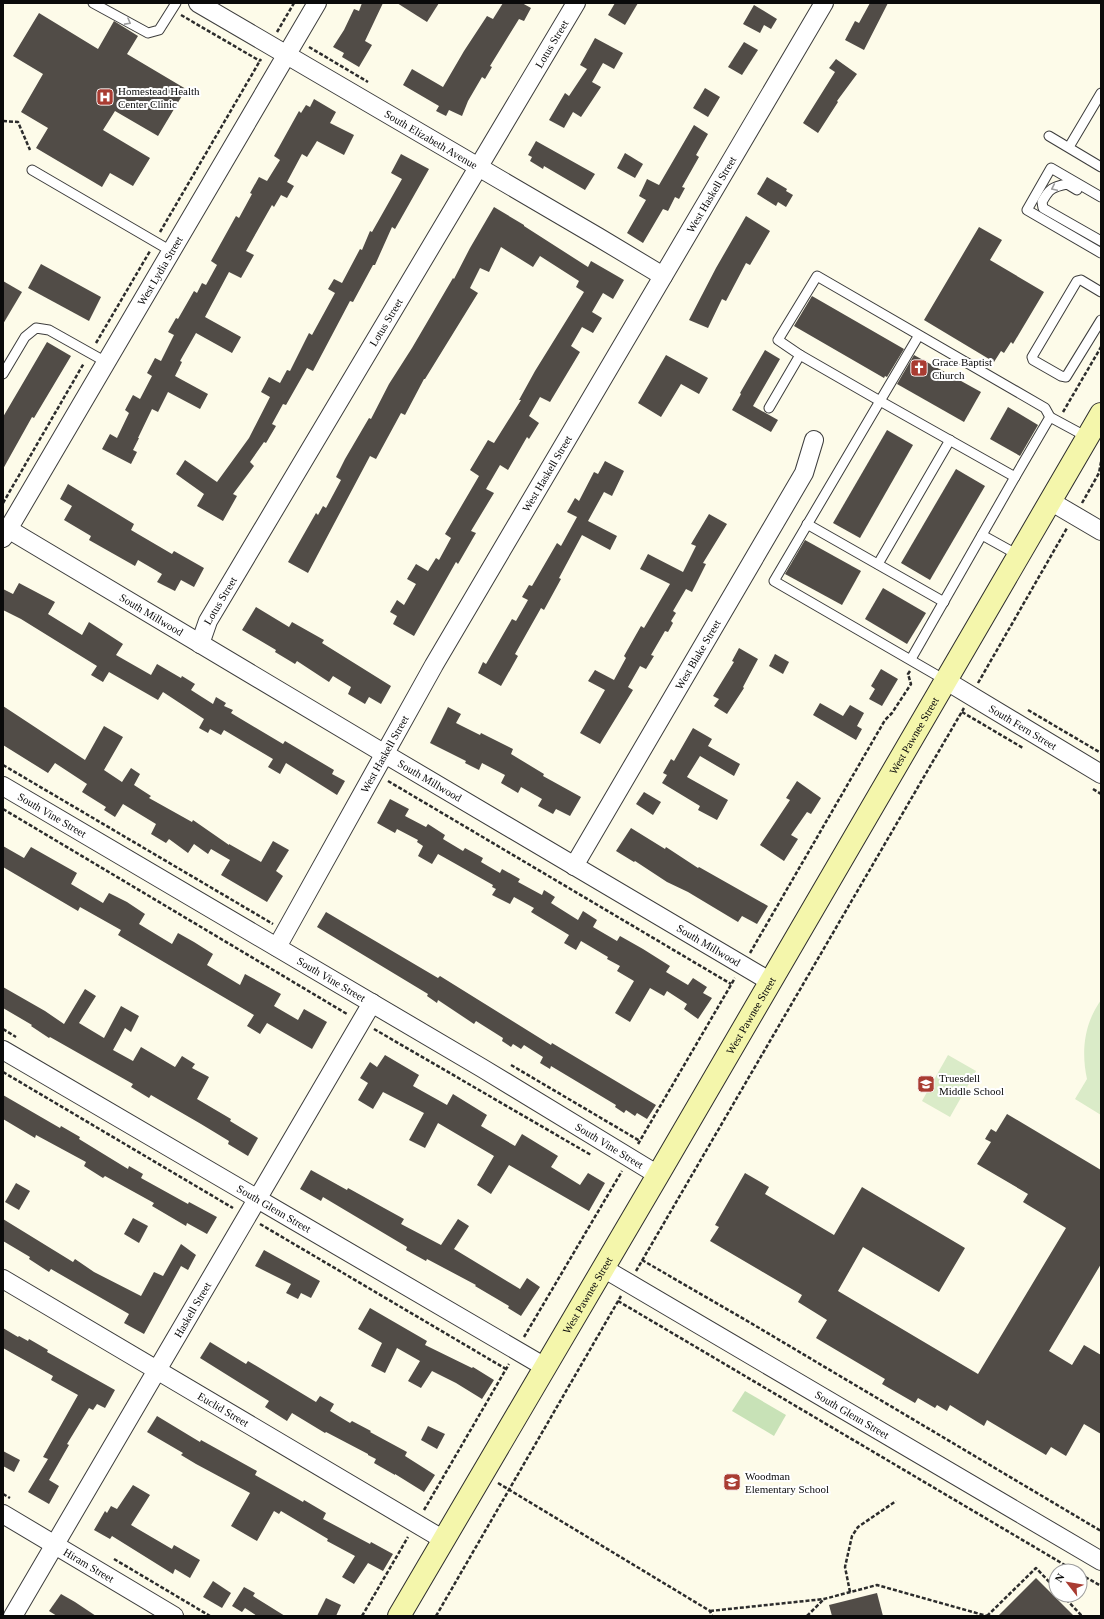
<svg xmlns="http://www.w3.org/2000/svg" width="1104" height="1619" font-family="'Times New Roman',serif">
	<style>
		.green { fill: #c8e2b7 }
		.pitch { fill: #daebc8 }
		.building { fill: #514c47 }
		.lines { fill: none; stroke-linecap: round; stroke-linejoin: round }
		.lane-casing { stroke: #3d3d3d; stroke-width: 11 }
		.street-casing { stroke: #3d3d3d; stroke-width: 20 }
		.secondary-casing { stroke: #2c2c2c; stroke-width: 24 }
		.path { stroke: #2c2c2c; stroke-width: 2.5; stroke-dasharray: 4 2; stroke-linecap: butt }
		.lane { stroke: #fff; stroke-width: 9 }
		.street { stroke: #fff; stroke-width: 18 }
		.secondary { stroke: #f4f6ab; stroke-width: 22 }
		.oneway { stroke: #9d9d9d }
		.labels { text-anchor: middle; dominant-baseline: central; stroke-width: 4; stroke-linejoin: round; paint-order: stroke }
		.street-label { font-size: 11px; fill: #0a0a0a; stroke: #fff }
		.poi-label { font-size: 11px; fill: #0a0a0a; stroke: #fff; text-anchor: start }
	</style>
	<rect width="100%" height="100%" fill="#fdfbe9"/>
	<polygon class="green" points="745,1391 786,1415 774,1436 732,1411"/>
	<g class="pitch">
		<path d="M1101,1000v115l-26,-16 12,-20c-6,-28 -3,-55 14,-79z"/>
		<polygon points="948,1055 976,1071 950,1117 922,1101"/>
	</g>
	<g class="building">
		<polygon points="362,3 383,3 365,41 372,45 359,67 342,57 344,53 333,47 344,30 354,9 359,11"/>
		<polygon points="397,3 439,3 427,22"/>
		<polygon points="503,3 522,3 531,8 524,21 519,19 490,66 492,67 485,79 482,77 468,101 462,116 449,110 446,116 436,111 439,106 403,85 412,69 443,87 464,51 487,16 493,19"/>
		<polygon points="615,3 638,3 625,25 608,15"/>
		<polygon points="870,3 888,3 864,50 845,40 855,21 859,23"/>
		<polygon points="754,5 777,19 771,29 764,25 760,33 743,24"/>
		<polygon points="39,13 98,49 114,21 138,36 127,54 186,89 158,136 115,111 103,130 150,158 133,186 110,173 102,187 36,148 48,128 21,112 43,74 13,56"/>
		<polygon points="595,38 623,53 614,69 603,63 592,82 601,87 581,117 573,112 564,128 549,120 565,93 569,96 587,69 580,65"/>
		<polygon points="744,42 758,50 742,75 728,67"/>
		<polygon points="836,59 857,74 837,101 838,102 818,133 803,123 835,72 829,68"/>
		<polygon points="705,88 720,97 708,117 693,108"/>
		<polygon points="314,99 336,112 330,123 354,135 344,155 317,141 307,157 302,154 287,182 294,186 287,198 281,195 274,207 272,205 246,251 254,255 241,278 229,272 205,317 241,337 232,353 196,333 180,361 182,362 175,376 208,394 200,409 168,392 158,412 152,409 138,438 139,438 133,450 137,452 131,464 102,449 110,434 117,438 129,413 125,410 133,395 140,399 152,376 147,373 155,358 161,361 174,335 168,332 176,318 178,319 194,291 197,293 202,283 206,285 217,265 211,261 236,216 239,218 252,194 250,193 259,177 267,181 280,160 274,156 299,111 301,113 306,105 310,107"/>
		<polygon points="694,125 708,134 696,155 699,157 682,187 685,188 679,199 675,197 668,211 663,209 643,243 627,233 646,200 639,196 647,179 659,185"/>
		<polygon points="536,141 595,174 585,190 544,166 543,169 530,161 532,157 528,155"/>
		<polygon points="625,153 643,164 635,178 617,168"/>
		<polygon points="401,154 429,169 395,229 392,227 375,265 373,265 353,302 350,301 313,371 307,368 286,405 283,404 272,424 276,426 266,443 264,442 250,462 254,466 233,494 237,496 223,521 197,506 204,494 176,474 185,460 217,482 249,438 270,397 261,392 269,377 280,383 287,370 290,371 309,333 312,335 335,293 328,289 334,279 342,283 360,249 362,250 370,231 372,232 402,179 391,173"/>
		<polygon points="767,177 787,189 786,191 793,195 786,207 778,202 776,206 757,194"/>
		<polygon points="494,207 524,225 524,226 588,267 591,261 624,280 613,299 603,293 592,312 602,318 593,333 582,327 571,346 580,352 550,402 540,397 529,416 539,423 529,439 527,437 508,470 500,465 486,489 494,493 471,531 476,533 458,564 456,562 414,636 393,624 397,616 390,612 397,600 404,605 416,584 407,579 416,564 428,571 436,558 439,560 451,538 445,534 479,476 470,470 488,440 494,443 521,400 519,400 535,371 584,292 576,287 579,281 540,256 533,267 501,247 489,272 480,268 470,288 478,293 425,379 424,379 405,415 401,413 376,459 370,456 308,573 288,562 316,513 318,515 323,506 326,508 341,480 336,477 345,459 369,418 371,419 389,384 412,348 453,278 454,279 470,248"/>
		<polygon points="746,216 770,231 750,265 746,263 726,301 722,299 708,328 689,320 716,268"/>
		<polygon points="979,227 1002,240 990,260 1044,292 1013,344 1011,342 1004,353 1001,351 994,362 924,320"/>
		<polygon points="41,264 101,297 89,321 28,288"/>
		<polygon points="3,281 22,292 3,324"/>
		<polygon points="812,296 904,349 887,377 885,376 884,378 794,326"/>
		<polygon points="47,342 71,356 34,418 32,417 3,469 3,417"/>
		<polygon points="765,350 780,359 753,406 778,420 771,432 732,410 741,394 740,393"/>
		<polygon points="666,355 708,378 699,394 681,384 661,417 638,403"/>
		<polygon points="914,355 981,392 964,422 897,384"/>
		<polygon points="1008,407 1038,425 1020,456 990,439"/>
		<polygon points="887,430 913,445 860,538 833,523"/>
		<polygon points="605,461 624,471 612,496 604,492 588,521 617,536 610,550 582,535 559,578 561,579 544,610 541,608 515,654 518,656 501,686 478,673 483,662 486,664 512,619 516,621 528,600 522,597 529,585 532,586 557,543 561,546 577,517 567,512 575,498 579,501 594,472 598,474"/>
		<polygon points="956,469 985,486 930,580 901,563"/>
		<polygon points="68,484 134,524 131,530 172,554 174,551 204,568 194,587 181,580 175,591 157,582 162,574 138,560 135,566 89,540 91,536 64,520 72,506 60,499"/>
		<polygon points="709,514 727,524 703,563 706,564 692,592 686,589 673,611 676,613 671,621 673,623 668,632 665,631 651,655 654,656 646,669 640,666 628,687 633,690 600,744 580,733 605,690 588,681 595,670 614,680 626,658 624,656 641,626 644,628 670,584 640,569 648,554 683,572 696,546 691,544"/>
		<polygon points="805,540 861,571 842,605 785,574"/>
		<polygon points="19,583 55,602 48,614 82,635 89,622 123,644 116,655 151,675 157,664 181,678 182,676 195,684 191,690 213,704 216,697 226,703 224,706 233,710 231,713 283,744 285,741 334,770 332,774 345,781 337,795 286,763 280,774 268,767 273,759 224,730 221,735 210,729 208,733 199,728 204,719 163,692 158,700 109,672 103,682 91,675 97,666 21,619 3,610 3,589 13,594"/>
		<polygon points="883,588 926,613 907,644 865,619"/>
		<polygon points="256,607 289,627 292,622 324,640 322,643 391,686 381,704 369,697 365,704 348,694 351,687 333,676 329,682 297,661 295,664 275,652 276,650 242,630"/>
		<polygon points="739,648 758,659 743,687 744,688 727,714 714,706 719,699 713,696 734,662 732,661"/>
		<polygon points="775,654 789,662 783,674 769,666"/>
		<polygon points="881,669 898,679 882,706 869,699 875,689 871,686"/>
		<polygon points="820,703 843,716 850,705 864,713 857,726 862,729 856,740 813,715"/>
		<polygon points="3,706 85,760 104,726 123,737 104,770 122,782 131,768 140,774 134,785 151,796 149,798 192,822 193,820 229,845 229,844 261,862 273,841 289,850 276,871 283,876 267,902 221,875 230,860 211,849 208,854 194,844 188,853 169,839 166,843 151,834 156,824 123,804 115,817 104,810 106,807 82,792 87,784 55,763 48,773 3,745"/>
		<polygon points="448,707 461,714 456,723 480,735 481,733 513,749 511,754 544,774 543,776 581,797 570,816 556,809 553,814 538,806 542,799 521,787 518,793 501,783 505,775 482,763 479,770 465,763 466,761 430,743"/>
		<polygon points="693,728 712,739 708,746 740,764 734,776 700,756 687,777 728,800 717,820 698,810 700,806 662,783 667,775 663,773 671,759 674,761"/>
		<polygon points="797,781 821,798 811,814 807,812 791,835 798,839 784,861 760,845 790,800 786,798"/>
		<polygon points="644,792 661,802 653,815 636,804"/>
		<polygon points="390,799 409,809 405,816 426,827 428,824 445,835 443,839 463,851 465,848 483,858 481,862 500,873 502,869 520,879 518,882 542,895 544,890 555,897 551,903 578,920 583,911 597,920 593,927 617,941 620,936 643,949 670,966 666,972 688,985 693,978 707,987 703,993 712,998 698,1019 684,1009 687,1004 667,991 664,996 650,988 630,1022 615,1013 634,981 617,971 620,966 607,959 608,957 581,941 576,950 564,943 569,935 531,912 534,908 514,897 510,904 492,895 496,889 492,887 493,885 447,859 438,854 432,864 418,856 423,846 417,842 418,840 397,829 395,833 377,823"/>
		<polygon points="631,828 665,849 666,847 698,868 699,867 768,906 757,924 742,916 738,922 688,892 667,882 635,861 634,862 616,851"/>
		<polygon points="3,846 24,858 31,847 77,873 71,884 103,903 109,893 127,902 145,914 139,924 172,944 178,933 194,942 213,954 207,965 240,985 245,974 281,994 274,1006 298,1020 304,1009 327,1022 312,1049 267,1023 260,1034 247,1026 254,1015 118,935 121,930 80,907 78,911 3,867"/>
		<polygon points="326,912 438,978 440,976 551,1045 552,1043 656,1105 647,1119 637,1113 635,1116 626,1110 624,1113 615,1107 616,1105 551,1066 550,1069 540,1063 543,1057 524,1045 521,1049 513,1044 511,1047 502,1041 503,1038 476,1021 474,1024 438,1000 437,1003 427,996 428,994 317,927"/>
		<polygon points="3,987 45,1011 64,1024 85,989 96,996 79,1023 104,1038 121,1006 139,1016 131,1032 125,1028 113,1050 133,1061 141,1047 175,1067 182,1056 195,1064 192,1068 209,1077 197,1099 231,1119 230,1121 258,1138 248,1156 228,1144 229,1141 201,1124 151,1095 149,1098 131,1087 133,1084 50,1037 49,1038 31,1026 32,1025 3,1008"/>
		<polygon points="385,1055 419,1075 413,1086 447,1105 453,1094 487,1115 481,1126 515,1146 522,1134 558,1156 551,1167 580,1185 588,1173 605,1183 589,1211 509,1165 491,1194 477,1185 494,1156 438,1123 425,1148 409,1140 424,1113 383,1092 373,1109 358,1100 368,1083 360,1078 370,1062 377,1067"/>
		<polygon points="3,1095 60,1128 61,1126 80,1137 79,1139 128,1169 129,1166 143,1174 141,1178 188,1204 189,1202 217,1217 207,1234 187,1223 186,1226 152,1206 154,1203 105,1176 103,1178 84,1166 86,1162 36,1135 35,1138 3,1119"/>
		<polygon points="1007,1114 1101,1170 1101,1264 1049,1351 1072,1365 1084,1345 1101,1355 1101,1434 1084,1424 1066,1456 1051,1447 1046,1455 987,1420 984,1426 950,1405 947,1411 937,1405 935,1408 918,1398 915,1403 882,1384 885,1379 816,1338 827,1320 798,1302 802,1295 710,1241 719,1227 715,1225 745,1173 769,1187 765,1194 834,1235 862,1187 965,1248 939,1292 863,1247 838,1291 978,1374 1066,1228 1023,1202 1028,1194 977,1164 991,1142 985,1139 991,1129 996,1132"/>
		<polygon points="311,1170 347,1190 348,1188 384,1208 404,1219 401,1224 441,1245 458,1219 469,1226 454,1249 520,1289 527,1278 540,1287 521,1316 508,1308 509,1306 475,1286 476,1285 427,1259 426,1261 406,1250 407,1247 323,1197 321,1201 300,1189"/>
		<polygon points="16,1183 30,1191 19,1210 5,1202"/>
		<polygon points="133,1218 148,1226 139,1243 124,1234"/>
		<polygon points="3,1219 73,1262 75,1259 94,1272 141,1296 154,1272 163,1276 181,1244 196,1255 188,1270 181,1266 144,1334 124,1323 129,1314 51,1269 49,1272 29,1259 30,1257 3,1241"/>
		<polygon points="264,1250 320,1281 311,1298 301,1293 298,1299 286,1293 291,1284 255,1266"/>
		<polygon points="370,1308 427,1341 425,1345 472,1368 473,1367 494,1380 482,1399 456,1383 432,1371 421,1388 408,1381 420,1361 397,1348 385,1373 371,1366 382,1343 358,1329"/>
		<polygon points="3,1328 18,1337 19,1336 28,1341 29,1339 48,1350 47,1352 115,1390 105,1408 97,1404 93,1410 89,1408 67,1444 69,1445 49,1480 59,1486 49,1504 28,1492 48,1459 43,1457 78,1395 51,1380 53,1376 3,1348"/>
		<polygon points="210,1342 246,1364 248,1361 316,1402 320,1396 334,1404 330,1411 350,1423 352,1421 371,1431 370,1432 407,1452 405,1456 435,1475 424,1492 395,1474 395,1475 374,1463 376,1459 368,1455 368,1454 326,1432 325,1433 292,1413 287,1421 265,1407 269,1401 200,1358"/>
		<polygon points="157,1416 200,1442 201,1440 257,1471 255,1475 303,1502 304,1500 326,1513 323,1519 370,1544 371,1542 393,1554 383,1571 368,1563 354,1584 342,1577 355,1556 327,1541 328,1539 281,1511 279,1514 274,1511 257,1541 231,1526 250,1493 196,1464 181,1455 183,1453 147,1432"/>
		<polygon points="428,1426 445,1434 437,1449 421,1440"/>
		<polygon points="3,1451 20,1460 14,1472 3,1466"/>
		<polygon points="133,1485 150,1495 131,1525 172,1549 174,1545 200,1560 190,1578 175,1569 173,1574 112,1536 110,1539 94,1530 105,1511 107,1513 111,1506 117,1509"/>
		<polygon points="1036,1578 1074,1616 998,1616"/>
		<polygon points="213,1581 231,1593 222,1608 203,1597"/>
		<polygon points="244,1587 255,1593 253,1596 285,1616 257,1616 245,1608 242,1612 232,1606"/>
		<polygon points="877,1593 883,1616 832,1616 829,1605"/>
		<polygon points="61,1594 75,1602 96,1616 57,1616 49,1611"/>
		<polygon points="326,1598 341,1605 336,1616 317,1616"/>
	</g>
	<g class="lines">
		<defs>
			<g id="lane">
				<polyline points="93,3 148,33 159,30 176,3"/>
				<polyline points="1049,136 1101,167"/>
				<polyline points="1069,147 1101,93"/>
				<polyline points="32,170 171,251"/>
				<path d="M1077,190l-10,-6c-15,3 -18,5 -25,18l1,6 58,33"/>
				<polyline points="1101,197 1051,168 1027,210 1101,253"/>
				<polyline points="1101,292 1081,280 1077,281 1032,357 1033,360 1061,376 1066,377 1101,320"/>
				<polyline points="919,335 880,401 800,355 778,340 817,276 1045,408 1050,417"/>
				<polyline points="3,374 25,337 36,328 49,330 106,362"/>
				<polyline points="769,408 800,355"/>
				<polyline points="807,524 944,602"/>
				<polyline points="982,535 1018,555"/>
				<polyline points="878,564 950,440"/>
				<polyline points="911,659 1015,477"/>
				<polyline points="945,680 774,581 880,401 1015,477 1050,417 1087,437"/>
			</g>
			<g id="street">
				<path id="s1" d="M198,3l400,234 65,39"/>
				<polyline points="1050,501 1101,531"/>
				<path id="s2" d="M8,529l377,225 386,228"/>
				<path id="s3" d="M3,538l314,-535"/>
				<path id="s4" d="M200,644l8,-23 368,-618"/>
				<path id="s5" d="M945,680l156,94"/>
				<path id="s6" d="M3,786l479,282 176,107"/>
				<path id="s7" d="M574,866l230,-393 10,-33"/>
				<path id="s8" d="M277,947l157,-282 390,-662"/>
				<path id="s9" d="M3,1050l542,317"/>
				<path id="s10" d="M603,1268l498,293"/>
				<path id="s11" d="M3,1279l441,261"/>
				<path id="s12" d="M3,1514l171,102"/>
				<path id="s13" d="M13,1616l359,-613"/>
			</g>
			<g id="secondary">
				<path id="s14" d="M399,1616l259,-441 443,-761"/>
			</g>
		</defs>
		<use href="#lane" class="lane-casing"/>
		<use href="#street" class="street-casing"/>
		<use href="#secondary" class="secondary-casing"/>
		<g class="path">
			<polyline points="181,15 260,61"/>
			<polyline points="277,32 294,3"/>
			<polyline points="309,47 368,82"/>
			<polyline points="3,121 18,122 30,150"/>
			<polyline points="160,232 261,59"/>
			<polyline points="96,343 150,251"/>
			<polyline points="1063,412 1101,347"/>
			<polyline points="3,503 84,363"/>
			<polyline points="1082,503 1099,473 1101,462"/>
			<polyline points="978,683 1067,528"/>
			<polyline points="1028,710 1101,753"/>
			<polyline points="962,712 1023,748"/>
			<polyline points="3,765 273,924"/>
			<polyline points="388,781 731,984"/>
			<polyline points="1093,789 1101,794"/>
			<polyline points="3,809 347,1014"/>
			<polyline points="750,953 885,720 892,713 911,684 908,674 910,671"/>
			<polyline points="3,1029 16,1037"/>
			<polyline points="374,1029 591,1155"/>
			<polyline points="511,1065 640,1141"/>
			<polyline points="3,1072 233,1208"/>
			<polyline points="638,1144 735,978"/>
			<polyline points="260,1224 506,1369"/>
			<polyline points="642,1260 749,1322 1101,1531"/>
			<polyline points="636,1271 964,708"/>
			<polyline points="618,1301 1075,1571"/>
			<polyline points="524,1337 622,1171"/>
			<polyline points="498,1483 710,1611 712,1616"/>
			<polyline points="3,1494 10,1498"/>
			<polyline points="424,1510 509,1364"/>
			<polyline points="114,1559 210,1616"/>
			<polyline points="1080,1574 1101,1586"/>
			<polyline points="850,1592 845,1567 852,1536 858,1527 896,1501"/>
			<polyline points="1062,1595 1082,1616"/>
			<polyline points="710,1611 824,1599 877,1585 987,1616"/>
			<polyline points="362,1616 408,1537"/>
			<polyline points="436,1616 621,1296"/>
			<polyline points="807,1616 823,1600"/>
			<polyline points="987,1616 1036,1568 1056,1589"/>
		</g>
		<use href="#lane" class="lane"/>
		<use href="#street" class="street"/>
		<use href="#secondary" class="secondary"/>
	</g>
	<defs><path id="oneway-chevron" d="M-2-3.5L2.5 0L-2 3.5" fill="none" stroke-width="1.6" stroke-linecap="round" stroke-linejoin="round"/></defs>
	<g class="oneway">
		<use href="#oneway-chevron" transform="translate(128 22) rotate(29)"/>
		<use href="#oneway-chevron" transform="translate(1054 188) rotate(155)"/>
	</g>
	<defs>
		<symbol id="hospital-square" viewBox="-11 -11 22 22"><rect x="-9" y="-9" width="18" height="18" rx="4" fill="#a93c32" stroke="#fff"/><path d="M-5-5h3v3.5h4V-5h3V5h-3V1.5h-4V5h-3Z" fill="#fff"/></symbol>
		<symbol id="church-square" viewBox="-11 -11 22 22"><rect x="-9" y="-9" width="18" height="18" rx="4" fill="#a93c32" stroke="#fff"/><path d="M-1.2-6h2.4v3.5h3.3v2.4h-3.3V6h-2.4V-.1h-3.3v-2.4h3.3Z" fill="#fff"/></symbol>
		<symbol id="school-square" viewBox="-11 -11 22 22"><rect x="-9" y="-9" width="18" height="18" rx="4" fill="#a93c32" stroke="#fff"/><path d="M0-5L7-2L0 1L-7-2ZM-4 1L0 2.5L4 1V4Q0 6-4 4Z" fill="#fff"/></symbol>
	</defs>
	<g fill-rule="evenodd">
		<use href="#hospital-square" x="95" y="87" width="20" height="20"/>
		<use href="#church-square" x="909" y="358" width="20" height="20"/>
		<use href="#school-square" x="916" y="1074" width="20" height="20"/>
		<use href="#school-square" x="722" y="1472" width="20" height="20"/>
	</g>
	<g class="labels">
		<g class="street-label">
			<text stroke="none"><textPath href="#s4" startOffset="696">Lotus Street</textPath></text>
			<text stroke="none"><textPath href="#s1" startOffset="270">South Elizabeth Avenue</textPath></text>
			<text stroke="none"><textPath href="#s8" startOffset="869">West Haskell Street</textPath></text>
			<text stroke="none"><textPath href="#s3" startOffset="310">West Lydia Street</textPath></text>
			<text stroke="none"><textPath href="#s4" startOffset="372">Lotus Street</textPath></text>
			<text stroke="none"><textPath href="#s8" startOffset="545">West Haskell Street</textPath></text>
			<text stroke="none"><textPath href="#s4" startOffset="48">Lotus Street</textPath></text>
			<text stroke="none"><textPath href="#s2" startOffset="167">South Millwood</textPath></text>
			<text stroke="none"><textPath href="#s7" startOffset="245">West Blake Street</textPath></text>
			<text stroke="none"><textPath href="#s5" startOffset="91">South Fern Street</textPath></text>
			<text stroke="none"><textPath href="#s14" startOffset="1020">West Pawnee Street</textPath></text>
			<text stroke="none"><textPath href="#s8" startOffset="221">West Haskell Street</textPath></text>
			<text stroke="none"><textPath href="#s2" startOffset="491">South Millwood</textPath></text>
			<text stroke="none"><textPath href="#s6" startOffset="57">South Vine Street</textPath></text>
			<text stroke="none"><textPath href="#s2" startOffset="815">South Millwood</textPath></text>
			<text stroke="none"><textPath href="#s6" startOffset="381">South Vine Street</textPath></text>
			<text stroke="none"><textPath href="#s14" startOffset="696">West Pawnee Street</textPath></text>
			<text stroke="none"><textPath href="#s6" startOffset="705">South Vine Street</textPath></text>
			<text stroke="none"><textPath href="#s9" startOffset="314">South Glenn Street</textPath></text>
			<text stroke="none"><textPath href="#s14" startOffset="372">West Pawnee Street</textPath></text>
			<text stroke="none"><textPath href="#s13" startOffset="355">Haskell Street</textPath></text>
			<text stroke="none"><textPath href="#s11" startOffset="256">Euclid Street</textPath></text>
			<text stroke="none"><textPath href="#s10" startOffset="289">South Glenn Street</textPath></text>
			<text stroke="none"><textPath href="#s12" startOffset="100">Hiram Street</textPath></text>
		</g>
		<g class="poi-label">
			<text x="118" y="91">Homestead Health<tspan x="118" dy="13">Center Clinic</tspan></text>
			<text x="932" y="362">Grace Baptist<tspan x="932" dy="13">Church</tspan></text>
			<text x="939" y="1078">Truesdell<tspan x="939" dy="13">Middle School</tspan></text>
			<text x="745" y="1476">Woodman<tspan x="745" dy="13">Elementary School</tspan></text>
		</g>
	</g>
	<rect width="1104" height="1619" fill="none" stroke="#0a0a0a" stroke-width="8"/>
	<g transform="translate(1068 1583) rotate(301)"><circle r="19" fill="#ffffff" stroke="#9d9d9d"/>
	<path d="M0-3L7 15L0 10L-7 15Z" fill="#a93c32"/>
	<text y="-6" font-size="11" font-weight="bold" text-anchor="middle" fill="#0a0a0a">N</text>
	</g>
</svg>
